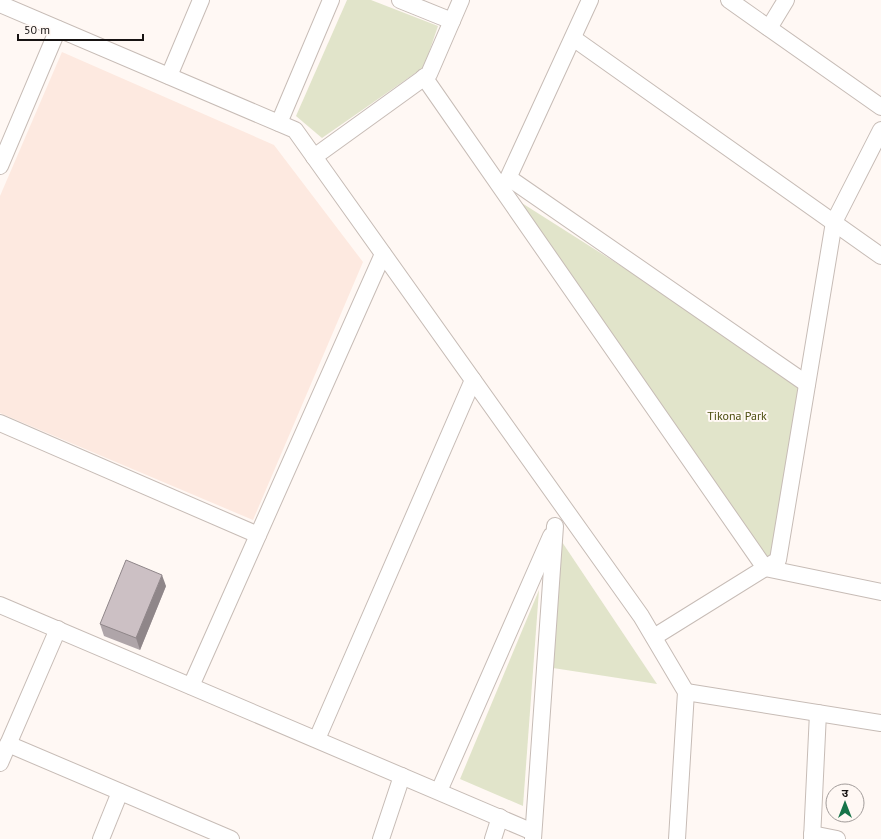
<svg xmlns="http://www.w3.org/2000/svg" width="881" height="839" font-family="'PT Sans','Noto Sans Devanagari',sans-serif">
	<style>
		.built { fill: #fde9e0 }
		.green { fill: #e1e4ca }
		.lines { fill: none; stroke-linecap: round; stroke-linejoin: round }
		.minor-casing { stroke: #c7bcb6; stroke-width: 18 }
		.minor { stroke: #fff; stroke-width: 16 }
		.wall { fill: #afa5a9 }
		.shaded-wall { fill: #8f8689 }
		.building { fill: #ccc0c4; stroke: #8f8689 }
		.labels { text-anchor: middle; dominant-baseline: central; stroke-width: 4; stroke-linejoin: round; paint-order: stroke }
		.park-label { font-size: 12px; fill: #4d4f11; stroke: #fff8f4 }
	</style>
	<rect width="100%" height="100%" fill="#fff8f4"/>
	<polygon class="built" points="62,52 274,145 363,262 253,520 0,413 0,196"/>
	<g class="green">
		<polygon points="347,0 371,0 438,26 424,67 322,138 296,116"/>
		<polygon points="503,191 807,384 772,564"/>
		<polygon points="560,539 657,684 553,668"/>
		<polygon points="539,590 523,806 460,779"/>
	</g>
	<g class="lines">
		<defs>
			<g id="minor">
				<polyline points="400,0 452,21"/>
				<polyline points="729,0 881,107"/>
				<polyline points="0,4 295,130 641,616 686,692 677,839"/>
				<polyline points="769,28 786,0"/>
				<polyline points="573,38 881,256"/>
				<polyline points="169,76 201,0"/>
				<polyline points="424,77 765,568 881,592"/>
				<polyline points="279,123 331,0"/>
				<polyline points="314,157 429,74 461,0"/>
				<polyline points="0,166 58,29"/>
				<polyline points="509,178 807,384"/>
				<polyline points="504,187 590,0"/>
				<polyline points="0,423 258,535"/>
				<polyline points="0,605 533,832"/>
				<polyline points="654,637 778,560 834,222 881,130"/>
				<polyline points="191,686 383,254"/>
				<polyline points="686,692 881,723"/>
				<polyline points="317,739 473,380"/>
				<polyline points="8,744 231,839"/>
				<polyline points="0,763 58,629"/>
				<polyline points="439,791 551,536"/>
				<polyline points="812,834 837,839"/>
				<polyline points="101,839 120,792"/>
				<polyline points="381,839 402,776"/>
				<polyline points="493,839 500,817"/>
				<polyline points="533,839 555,526"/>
				<polyline points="812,839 818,713"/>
			</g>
		</defs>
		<use href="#minor" class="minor-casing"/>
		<use href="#minor" class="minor"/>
	</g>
	<polygon class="wall" points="166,586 140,650 104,636 100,624"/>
	<polygon class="shaded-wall" points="162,575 166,586 140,650 136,638"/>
	<polygon class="building" points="126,560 162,575 136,638 100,624"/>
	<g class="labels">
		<g class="park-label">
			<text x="737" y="415">Tikona Park</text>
		</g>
	</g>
	<g transform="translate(845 803)"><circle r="19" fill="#fff8f4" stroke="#a29c9a"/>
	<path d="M0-3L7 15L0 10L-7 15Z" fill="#177449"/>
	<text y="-6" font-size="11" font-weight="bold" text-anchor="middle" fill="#171312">उ</text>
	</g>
	<path d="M18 34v6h125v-6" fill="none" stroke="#171312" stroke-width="2"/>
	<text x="24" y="34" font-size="12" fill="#171312" stroke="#fff8f4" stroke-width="3" paint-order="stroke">50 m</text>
</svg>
